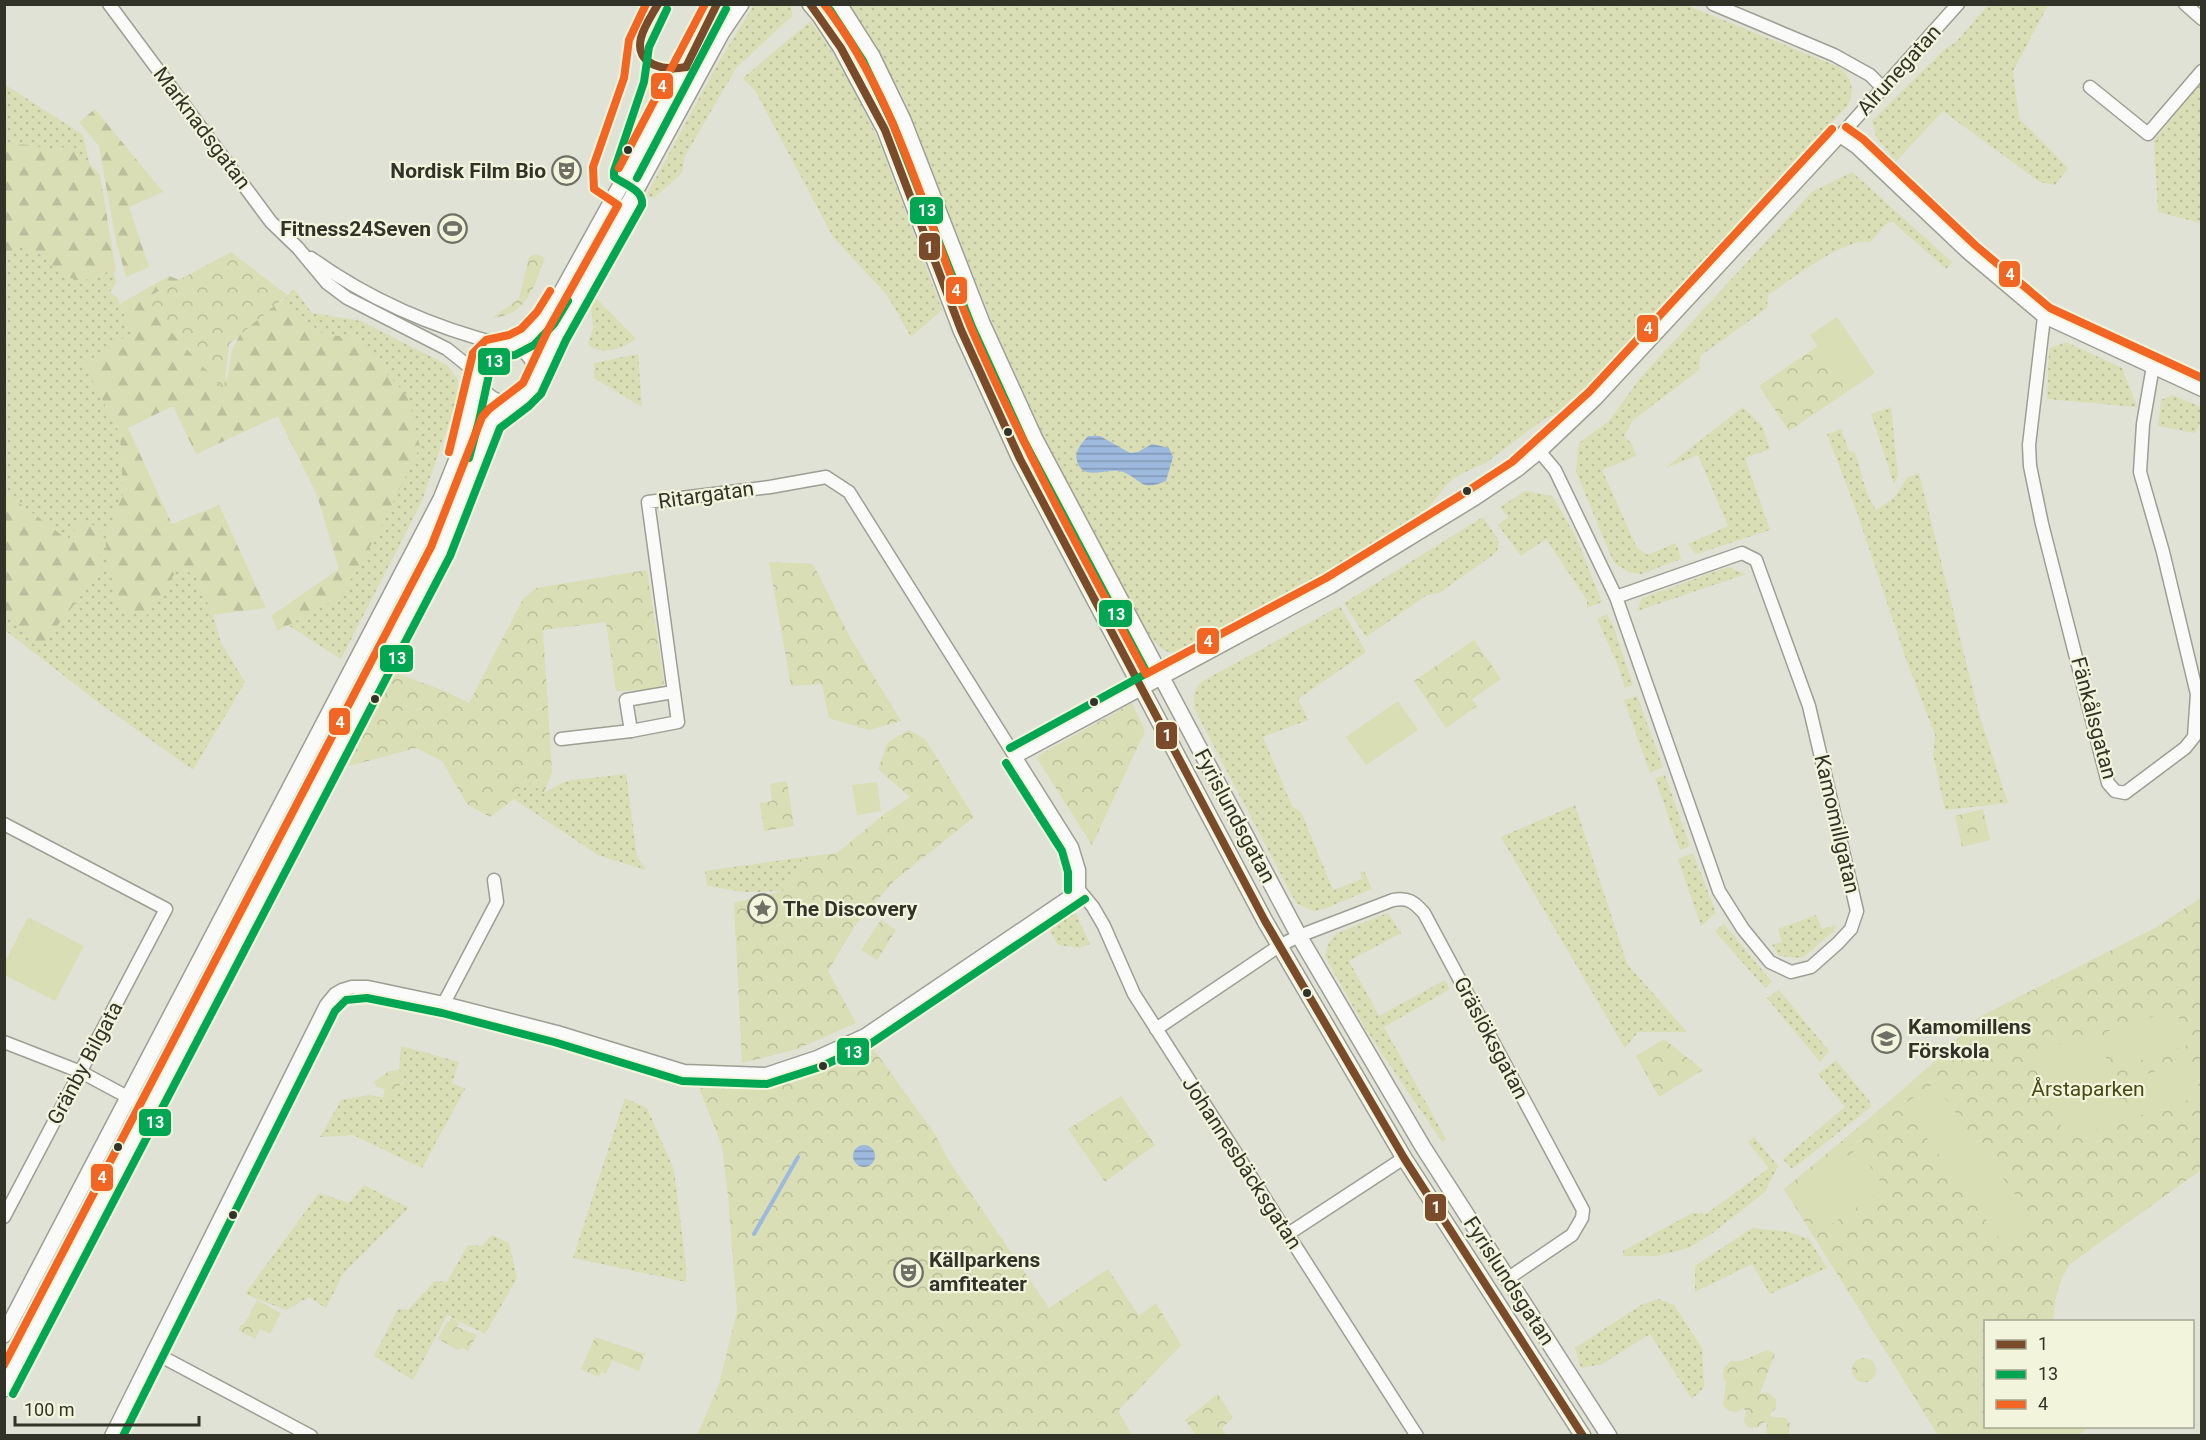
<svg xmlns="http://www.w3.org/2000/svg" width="2206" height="1440" font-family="Roboto,sans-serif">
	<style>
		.grass { fill: url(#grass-dots) }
		.forest { fill: url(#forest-firs) }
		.park { fill: url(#park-crowns) }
		.garden { fill: #d9deb4 }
		.water { fill: url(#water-rules) }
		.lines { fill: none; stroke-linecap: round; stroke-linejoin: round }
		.stream { stroke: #9db9de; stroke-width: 4 }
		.minor-casing { stroke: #9d9e94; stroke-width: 15 }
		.major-casing { stroke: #9d9e94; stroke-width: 18 }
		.minor { stroke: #fafbf9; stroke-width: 12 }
		.major { stroke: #fafbf9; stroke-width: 15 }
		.bus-1-casing { stroke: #f2f5dc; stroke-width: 12 }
		.bus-2-casing { stroke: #f2f5dc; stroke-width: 12 }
		.bus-3-casing { stroke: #f2f5dc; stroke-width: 12 }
		.bus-1 { stroke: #7a4b2a; stroke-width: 8 }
		.bus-2 { stroke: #00a651; stroke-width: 8 }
		.bus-3 { stroke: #f26522; stroke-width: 8 }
		.bus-dot { fill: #313228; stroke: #f2f5dc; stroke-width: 2 }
		.labels { text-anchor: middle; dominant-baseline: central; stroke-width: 4.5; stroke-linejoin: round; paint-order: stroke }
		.street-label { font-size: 21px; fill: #313228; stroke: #f2f5dc }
		.poi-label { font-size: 21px; font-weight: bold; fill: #313228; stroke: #f2f5dc; text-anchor: start }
		.park-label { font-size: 21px; fill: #464a13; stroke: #f2f5dc }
		.line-badge { stroke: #f2f5dc; stroke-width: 2 }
		.badge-label { font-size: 16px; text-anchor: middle; font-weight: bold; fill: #fff }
	</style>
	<defs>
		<pattern id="grass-dots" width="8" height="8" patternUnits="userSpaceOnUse" patternTransform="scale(1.5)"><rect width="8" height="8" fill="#d9deb4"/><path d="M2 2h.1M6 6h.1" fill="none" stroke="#bbbf9b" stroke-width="1.8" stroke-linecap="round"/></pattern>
		<pattern id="forest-firs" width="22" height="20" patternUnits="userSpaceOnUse" patternTransform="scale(1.5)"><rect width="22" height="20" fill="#d9deb4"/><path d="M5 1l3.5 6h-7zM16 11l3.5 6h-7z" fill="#bbbf9b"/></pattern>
		<pattern id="park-crowns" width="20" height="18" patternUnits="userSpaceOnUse" patternTransform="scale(1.5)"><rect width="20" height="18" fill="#d9deb4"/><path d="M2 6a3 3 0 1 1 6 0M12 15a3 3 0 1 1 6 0" fill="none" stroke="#bbbf9b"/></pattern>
		<pattern id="water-rules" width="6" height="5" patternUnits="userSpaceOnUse" patternTransform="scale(1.5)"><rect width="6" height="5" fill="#9db9de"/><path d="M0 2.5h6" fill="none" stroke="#8197b4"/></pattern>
	</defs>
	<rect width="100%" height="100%" fill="#e0e2d5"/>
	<g class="grass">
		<polygon points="754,5 791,5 792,16 736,68 685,156 682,173 654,198 646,196 720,60"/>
		<path d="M850,5h836l153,62c13,12 16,22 9,38l-273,297 -35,20 -53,40 -26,12 -11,7 -30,37 -93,61 -137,74c-26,4 -33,-7 -47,-27l-99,-189 -52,-115 -89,-226z"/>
		<polygon points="1988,5 2048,5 2013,71 2019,118 2068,168 2055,185 2040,182 1943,111 1896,161 1876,137 1872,121 1946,48 1956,42"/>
		<polygon points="811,21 844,70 880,143 942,310 911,337 887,295 833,237 756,92 743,78"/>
		<polygon points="2201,83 2201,223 2158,212 2154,140"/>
		<polygon points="4,84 83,135 116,283 110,292 118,299 132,333 84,364 120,434 123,494 105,541 179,567 196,576 213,615 221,643 245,682 193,770 98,702 5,630"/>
		<path d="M1852,172l100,90 -6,7 -53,-47 -6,1 -17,19c-23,-6 -81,39 -102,53l-1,13 -67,48 -1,14 -66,50 -9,16 8,8 4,12 -34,14 35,78 11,7 28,-12 5,16 -40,15 -12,-2 -15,-9 -38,-91 3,-29 30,-22 32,-44 171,-185z"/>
		<polygon points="294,289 312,313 361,321 447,365 458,380 456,402 422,501 341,659 288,625 341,596 408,397 354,338 323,334 281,302"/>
		<path d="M595,297l41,42c-15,10 -31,17 -48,6l5,-17 -2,-22z"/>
		<polygon points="2066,342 2122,368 2137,407 2047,399 2049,349"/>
		<polygon points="638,354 642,407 594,378 594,363"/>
		<polygon points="2172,395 2201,407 2201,421 2195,433 2158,426 2161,400"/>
		<polygon points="1743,407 1762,426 1770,449 1745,458 1770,530 1696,554 1688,544 1728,526 1698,455 1665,468"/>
		<polygon points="1891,407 1898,475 1894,484 1871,414"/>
		<polygon points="1841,429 1849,451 1855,452 1867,494 1876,510 1893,499 1908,477 1919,473 1979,714 2008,803 1945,810 1933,754 1935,735 1906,659 1858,515 1827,434"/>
		<polygon points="1525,491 1552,496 1575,535 1602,602 1587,608 1587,600 1546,539 1521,556 1498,525 1508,517 1500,507"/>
		<polygon points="1483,517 1499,541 1497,552 1439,593 1427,595 1366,637 1344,603"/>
		<polygon points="1728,567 1746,574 1637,611 1642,598"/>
		<path d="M1340,606l26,46 -68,47 10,21 -45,17 29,69 9,6 32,78 29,-11 -2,-7 4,-1 8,18 -48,20 -11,2 -17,-8 -100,-191c-4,-12 -3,-20 5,-30z"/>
		<polygon points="1607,614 1613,625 1633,685 1625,688 1617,663 1597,619"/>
		<polygon points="1637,696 1663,767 1650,773 1624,700"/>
		<polygon points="626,774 637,856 646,870 598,855 514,799 524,779 544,793 566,781"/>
		<polygon points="1665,775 1690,846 1680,850 1655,778"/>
		<polygon points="1575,805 1627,964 1687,1032 1638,1032 1625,1048 1501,837"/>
		<polygon points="1693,853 1716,913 1701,926 1678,859"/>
		<polygon points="804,857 783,891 745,892 707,886 705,871"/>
		<polygon points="1075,912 1090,944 1079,948 1058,945 1049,929"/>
		<polygon points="1388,913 1401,933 1349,961 1379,1016 1445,980 1450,989 1384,1027 1446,1139 1442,1142 1365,1028 1325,956 1329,942 1337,933"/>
		<polygon points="1816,915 1822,929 1837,925 1833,932 1802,958 1779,956 1772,945 1782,942 1778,929"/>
		<polygon points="1724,924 1772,982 1765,988 1715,931"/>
		<polygon points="1779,990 1829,1051 1820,1062 1767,998"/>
		<polygon points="401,1046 459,1062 452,1083 465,1089 422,1168 353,1135 320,1137 341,1100 369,1095 394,1099 396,1090 405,1081 399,1070"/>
		<polygon points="1836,1060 1870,1102 1871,1107 1792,1169 1783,1159 1845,1107 1818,1074"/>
		<polygon points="625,1098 647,1108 674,1170 686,1266 686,1282 573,1258"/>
		<polygon points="1754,1137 1778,1166 1765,1192 1714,1232 1689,1248 1657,1256 1623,1256 1623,1251 1692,1213 1706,1214 1769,1168 1748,1142"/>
		<polygon points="364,1185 409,1208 343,1274 326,1308 309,1297 286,1310 245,1294 319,1193 349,1203"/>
		<polygon points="1752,1228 1789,1232 1809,1239 1827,1268 1770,1294 1752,1264 1695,1292 1695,1266"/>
		<polygon points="492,1235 509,1243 517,1278 485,1334 447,1315 413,1380 374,1356 398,1309 408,1310 435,1281 447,1282 468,1245 482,1246"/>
		<polygon points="1659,1299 1674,1305 1702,1348 1704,1387 1692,1399 1650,1334 1602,1364 1581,1368 1575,1348 1641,1305"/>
	</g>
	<g class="forest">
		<polygon points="95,109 163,192 129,207 149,267 126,277 116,241 99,146 79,122"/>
		<polygon points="5,144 33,145 51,151 72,145 100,175 116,271 82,281 62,276 43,256 19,245 5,255"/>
		<polygon points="169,276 194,285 191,341 227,381 232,350 255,305 281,302 323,334 354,338 408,397 420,447 380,529 341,596 278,631 271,616 339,569 317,495 278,416 196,454 173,406 128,428 172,524 219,505 266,608 213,615 196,576 179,567 145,618 116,604 105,541 123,494 120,434 84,364 132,333 120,304"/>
		<polygon points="5,492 68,540 80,522 100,527 100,572 41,646 5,615"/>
	</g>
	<g class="park">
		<polygon points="231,252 287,295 229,344 224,390 142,300"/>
		<path d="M536,254l9,4c-11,29 -18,57 -53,60l27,-19 10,-42z"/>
		<polygon points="1818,346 1848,391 1789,431 1759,386"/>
		<polygon points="769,562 813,564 851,639 901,721 869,730 829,718 822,684 791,686"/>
		<polygon points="647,570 664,683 659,689 616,691 606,622 543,630 552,772 544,793 524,779 514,799 490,817 467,804 442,761 416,748 349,766 359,738 393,672 445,691 469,703 523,599 536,588"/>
		<polygon points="1474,640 1501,679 1472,699 1477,706 1446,728 1414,681"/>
		<polygon points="1132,703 1145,731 1092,845 1036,757"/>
		<polygon points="909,730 925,739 974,817 894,881 856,924 828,971 856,1023 797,1049 742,1063 734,903 783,891 804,857 837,853 882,816 910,797 878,769 888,742"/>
		<polygon points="787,781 794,826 764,831 760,803 772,801 770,784"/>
		<polygon points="1983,809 1990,840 1962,847 1955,816"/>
		<path d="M2201,898v272l-131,94c-13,19 -15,36 -17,57l-67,1v104l103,1 -11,8h-140l-154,-246c47,-39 95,-78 141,-119 20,-17 35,-38 56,-54l174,-88z"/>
		<polygon points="881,920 896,930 877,960 861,950"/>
		<polygon points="1664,1039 1703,1070 1659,1097 1636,1056"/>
		<polygon points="872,1047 935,1134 949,1161 1049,1308 1108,1269 1139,1316 1156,1303 1181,1345 1118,1411 1132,1435 697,1436 719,1384 737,1311 728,1196 722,1146 699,1088 757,1088 824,1070"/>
		<polygon points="399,1070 405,1079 396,1090 394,1099 383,1097 385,1089 377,1087 374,1082 389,1071"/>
		<polygon points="1121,1096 1155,1145 1105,1182 1068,1129"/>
		<polygon points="257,1300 281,1313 270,1334 260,1329 255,1339 238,1330 241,1325 245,1323"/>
		<polygon points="452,1318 459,1322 457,1327 477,1335 468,1351 463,1348 458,1350 438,1339 447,1322 449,1322"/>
		<polygon points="595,1337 645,1354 639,1371 612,1360 606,1374 601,1372 599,1377 581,1369"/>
		<polygon points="1767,1350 1775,1354 1760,1393 1769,1393 1776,1400 1776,1408 1770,1414 1772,1417 1786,1418 1790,1424 1789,1433 1787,1435 1769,1435 1766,1432 1767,1423 1764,1422 1757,1428 1749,1428 1744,1422 1746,1411 1743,1408 1737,1412 1729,1411 1723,1405 1726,1382 1723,1377 1724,1367 1731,1361 1741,1361"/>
		<circle cx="1864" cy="1370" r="12"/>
		<polygon points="1218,1394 1233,1418 1222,1428 1226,1435 1196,1435 1185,1420"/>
	</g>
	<g class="garden">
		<polygon points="1837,317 1875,373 1848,391 1810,335"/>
		<polygon points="1398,701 1418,730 1366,765 1346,737"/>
		<polygon points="877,782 881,811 857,815 852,785"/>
		<polygon points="28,917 84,946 55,1001 5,975 5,962"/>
		<polygon points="2176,1009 2188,1045 2117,1068 2106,1032"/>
		<polygon points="2098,1032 2126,1120 2065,1139 2038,1051"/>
		<polygon points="2192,1060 2201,1096 2132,1118 2121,1082"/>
		<polygon points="1934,1083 2034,1221 2003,1243 1903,1105"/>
		<polygon points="1858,1149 1885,1188 1823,1230 1797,1190"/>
	</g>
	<g class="water">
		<path d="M1088,436h12l30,17 8,-1 14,-8 17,4 4,9 -7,24c-26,11 -23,-1 -43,-9 -14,-6 -40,11 -46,-11 -3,-10 5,-18 11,-25z"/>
		<circle cx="864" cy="1156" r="11"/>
	</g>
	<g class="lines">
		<polyline class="stream" points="754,1234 798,1157"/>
		<defs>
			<g id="minor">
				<polyline points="109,4 271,222 298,248 327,283 347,298 447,349 477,373"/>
				<polyline points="1713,4 1834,55 1870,75 1883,88"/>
				<polyline points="2185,4 2202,19"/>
				<polyline points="2090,87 2148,134 2202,71"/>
				<polyline points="1840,136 1856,147 1968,253 2044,317 2202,390"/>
				<path d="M311,258c57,41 124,70 192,87"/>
				<polyline points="2044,317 2029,445 2030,466 2042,524 2108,783 2115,791 2125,793 2185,748 2194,737 2197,694 2163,552 2140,472 2143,424 2153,366"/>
				<polyline points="1540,452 1555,470 1616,597 1719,891 1743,929 1770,962 1791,972 1811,967 1838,943 1851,929 1857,911 1809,706 1756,560 1742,553 1616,597"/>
				<polyline points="673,692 626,700 631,731 678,722 648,502 770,487 826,477 849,492 1072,847 1079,870 1079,890 1093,907 1104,926 1134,994 1417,1436"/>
				<polyline points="561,739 631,731"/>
				<polyline points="1015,757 1331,587 1475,499 1518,470 1540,452 1596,399 1840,136 1958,4"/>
				<polyline points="4,824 166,909 4,1217"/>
				<polyline points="444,1003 497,902 494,880"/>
				<path d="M1156,1029l123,-83 20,-10 94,-36c15,-3 21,2 31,13l159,297 -1,8 -10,17 -65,44"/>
				<polyline points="4,1042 81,1072 150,1109"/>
				<polyline points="1288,1234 1404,1158"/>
				<polyline points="153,1352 311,1436"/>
				<polyline points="111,1436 326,1005 335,994 342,990 352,987 368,987 444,1003 557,1032 684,1071 766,1074 817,1057 865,1035 1079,890"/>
			</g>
			<g id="major">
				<polyline points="810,4 820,16 841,48 885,130 961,330 1020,459 1265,921 1404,1158 1583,1436"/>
				<polyline points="839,4 872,56 903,120 982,323 1035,439 1299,936 1423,1147 1609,1436"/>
				<circle cx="507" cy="374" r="29"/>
				<polyline points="512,345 537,328 549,315 654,125 717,4"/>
				<polyline points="535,380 557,335 722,32 741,4"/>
				<polyline points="4,1335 441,499 461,449 478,379"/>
				<polyline points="4,1389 441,551 491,422 504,409 519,401"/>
			</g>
		</defs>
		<use href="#minor" class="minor-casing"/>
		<use href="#major" class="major-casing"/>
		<use href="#minor" class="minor"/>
		<use href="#major" class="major"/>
		<defs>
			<g id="bus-1">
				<path d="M658,4c-6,11 -14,22 -17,34 -7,28 25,33 45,29"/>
				<polyline points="810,4 841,48 885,130 961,330 1020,459 1265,921 1404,1158 1583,1436"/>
				<polyline points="686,67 717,4"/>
			</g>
			<g id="bus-2">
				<polyline points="830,10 863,61 893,124 972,327 1024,441 1147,673 1010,748"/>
				<polyline points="637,178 726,9"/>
				<polyline points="469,458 479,421 491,365 498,357 515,355 534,345 554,324 568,301"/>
				<polyline points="1006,763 1062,851 1068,872 1068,890"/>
				<path d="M13,1394l437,-838 50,-128 29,-22 12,-12 25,-54 76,-135c2,-15 -18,-21 -28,-28v-6l30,-89 5,-35 18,-38"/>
				<polyline points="123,1436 335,1011 346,1000 367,998 442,1013 554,1042 682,1081 767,1084 820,1067 870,1044 1085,899"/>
			</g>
			<g id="bus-3">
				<path d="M824,4c74,95 102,217 148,326 51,118 113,230 174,344l180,-96 143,-88 43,-28 77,-70 243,-263"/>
				<polyline points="1846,127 1863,139 1975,245 2050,308 2202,378"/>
				<polyline points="619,168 705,4"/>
				<polyline points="449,452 473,353 486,340 509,335 521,329 537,312 550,291"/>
				<polyline points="4,1365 431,547 482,417 489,409 523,383 548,330 618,205 594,189 593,167 624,78 629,40 646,4"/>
			</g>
		</defs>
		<use href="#bus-1" class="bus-1-casing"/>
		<use href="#bus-2" class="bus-2-casing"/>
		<use href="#bus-3" class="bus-3-casing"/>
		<use href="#bus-1" class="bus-1"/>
		<use href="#bus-2" class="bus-2"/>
		<use href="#bus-3" class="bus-3"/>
	</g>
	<defs>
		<symbol id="theatre-ring" viewBox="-11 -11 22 22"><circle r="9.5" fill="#f2f5dc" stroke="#6e7065" stroke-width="1.5"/><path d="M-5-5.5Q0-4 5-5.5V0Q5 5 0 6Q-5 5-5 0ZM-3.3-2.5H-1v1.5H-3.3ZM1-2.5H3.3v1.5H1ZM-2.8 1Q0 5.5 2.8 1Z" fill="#6e7065"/></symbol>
		<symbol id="stadium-ring" viewBox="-11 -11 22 22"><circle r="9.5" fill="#f2f5dc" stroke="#6e7065" stroke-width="1.5"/><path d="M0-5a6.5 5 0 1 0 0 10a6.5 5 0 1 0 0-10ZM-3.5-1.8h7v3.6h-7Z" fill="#6e7065"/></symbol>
		<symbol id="sight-ring" viewBox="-11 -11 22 22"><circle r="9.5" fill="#f2f5dc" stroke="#6e7065" stroke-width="1.5"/><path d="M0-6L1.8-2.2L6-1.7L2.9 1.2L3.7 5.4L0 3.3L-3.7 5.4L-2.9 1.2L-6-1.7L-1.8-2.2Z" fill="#6e7065"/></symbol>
		<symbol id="school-ring" viewBox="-11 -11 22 22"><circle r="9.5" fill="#f2f5dc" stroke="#6e7065" stroke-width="1.5"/><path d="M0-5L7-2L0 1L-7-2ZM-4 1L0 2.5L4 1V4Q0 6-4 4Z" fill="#6e7065"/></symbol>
	</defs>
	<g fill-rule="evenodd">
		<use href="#theatre-ring" x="550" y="154" width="33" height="33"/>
		<use href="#stadium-ring" x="436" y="212" width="33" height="33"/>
		<use href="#sight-ring" x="746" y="892" width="33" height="33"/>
		<use href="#school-ring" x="1870" y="1022" width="33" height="33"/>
		<use href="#theatre-ring" x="892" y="1256" width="33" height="33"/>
	</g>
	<g class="bus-dot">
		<circle cx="628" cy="150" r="5"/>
		<circle cx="1008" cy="432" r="5"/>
		<circle cx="1467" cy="491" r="5"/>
		<circle cx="375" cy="699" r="5"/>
		<circle cx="1094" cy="702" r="5"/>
		<circle cx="1307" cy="993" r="5"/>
		<circle cx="823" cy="1066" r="5"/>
		<circle cx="118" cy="1147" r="5"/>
		<circle cx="233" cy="1215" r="5"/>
	</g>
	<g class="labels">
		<g class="street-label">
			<text transform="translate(1899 70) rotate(-48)">Alrunegatan</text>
			<text transform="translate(202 128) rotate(53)">Marknadsgatan</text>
			<text transform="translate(706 495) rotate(-8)">Ritargatan</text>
			<text transform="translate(2094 718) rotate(75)">Fänkålsgatan</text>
			<text transform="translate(1235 816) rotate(62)">Fyrislundsgatan</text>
			<text transform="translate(1837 824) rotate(77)">Kamomillgatan</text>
			<text transform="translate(1491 1038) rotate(62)">Gräslöksgatan</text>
			<text transform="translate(85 1063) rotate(-62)">Gränby Bilgata</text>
			<text transform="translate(1242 1163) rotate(57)">Johannesbäcksgatan</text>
			<text transform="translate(1509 1281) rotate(57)">Fyrislundsgatan</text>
		</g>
		<g class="poi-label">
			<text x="546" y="171" text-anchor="end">Nordisk Film Bio</text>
			<text x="431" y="229" text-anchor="end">Fitness24Seven</text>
			<text x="783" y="909">The Discovery</text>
			<text x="1908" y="1027">Kamomillens<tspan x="1908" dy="24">Förskola</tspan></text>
			<text x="929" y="1260">Källparkens<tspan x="929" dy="24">amfiteater</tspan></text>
		</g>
		<g class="park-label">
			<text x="2088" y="1089">Årstaparken</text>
		</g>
	</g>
	<g class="line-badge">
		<rect x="650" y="72" width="24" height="28" rx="6" fill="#f26522"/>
		<rect x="909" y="196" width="35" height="29" rx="6" fill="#00a651"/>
		<rect x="918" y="232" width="23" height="29" rx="6" fill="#7a4b2a"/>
		<rect x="1998" y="260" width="23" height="28" rx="6" fill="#f26522"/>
		<rect x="945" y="276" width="23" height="29" rx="6" fill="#f26522"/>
		<rect x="1636" y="314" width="23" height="29" rx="6" fill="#f26522"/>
		<rect x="477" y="347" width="34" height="29" rx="6" fill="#00a651"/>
		<rect x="1098" y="599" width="35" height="29" rx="6" fill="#00a651"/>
		<rect x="1196" y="627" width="24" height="28" rx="6" fill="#f26522"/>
		<rect x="379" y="644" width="35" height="29" rx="6" fill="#00a651"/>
		<rect x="328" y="707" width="23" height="29" rx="6" fill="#f26522"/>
		<rect x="1155" y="721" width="23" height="29" rx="6" fill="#7a4b2a"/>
		<rect x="836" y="1037" width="34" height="29" rx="6" fill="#00a651"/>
		<rect x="138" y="1108" width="34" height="29" rx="6" fill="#00a651"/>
		<rect x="90" y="1163" width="24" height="29" rx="6" fill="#f26522"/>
		<rect x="1424" y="1193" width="23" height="29" rx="6" fill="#7a4b2a"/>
	</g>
	<g class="badge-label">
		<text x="662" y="92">4</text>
		<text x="927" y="216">13</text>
		<text x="929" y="253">1</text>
		<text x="2010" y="280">4</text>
		<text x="956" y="296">4</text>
		<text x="1648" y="334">4</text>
		<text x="494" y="367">13</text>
		<text x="1116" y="620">13</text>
		<text x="1208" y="647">4</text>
		<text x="397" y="664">13</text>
		<text x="340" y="728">4</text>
		<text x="1167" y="741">1</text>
		<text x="853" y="1058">13</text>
		<text x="155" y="1128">13</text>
		<text x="102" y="1183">4</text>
		<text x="1436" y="1213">1</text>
	</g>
	<rect width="2206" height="1440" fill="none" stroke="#313228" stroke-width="12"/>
	<rect x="1984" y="1320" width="210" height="108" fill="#f2f5dc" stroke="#a5a794" stroke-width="1.5"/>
	<rect x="1996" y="1340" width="30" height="9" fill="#7a4b2a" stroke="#a5a794" stroke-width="1.5"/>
	<text x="2038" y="1350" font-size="18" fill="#313228">1</text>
	<rect x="1996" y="1370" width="30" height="9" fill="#00a651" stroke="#a5a794" stroke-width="1.5"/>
	<text x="2038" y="1380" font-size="18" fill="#313228">13</text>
	<rect x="1996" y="1400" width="30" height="9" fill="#f26522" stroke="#a5a794" stroke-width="1.5"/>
	<text x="2038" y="1410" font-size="18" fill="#313228">4</text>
	<path d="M15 1416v9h184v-9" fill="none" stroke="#313228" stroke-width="3"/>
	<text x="24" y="1416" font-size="18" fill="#313228" stroke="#f2f5dc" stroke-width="4.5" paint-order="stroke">100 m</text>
</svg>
